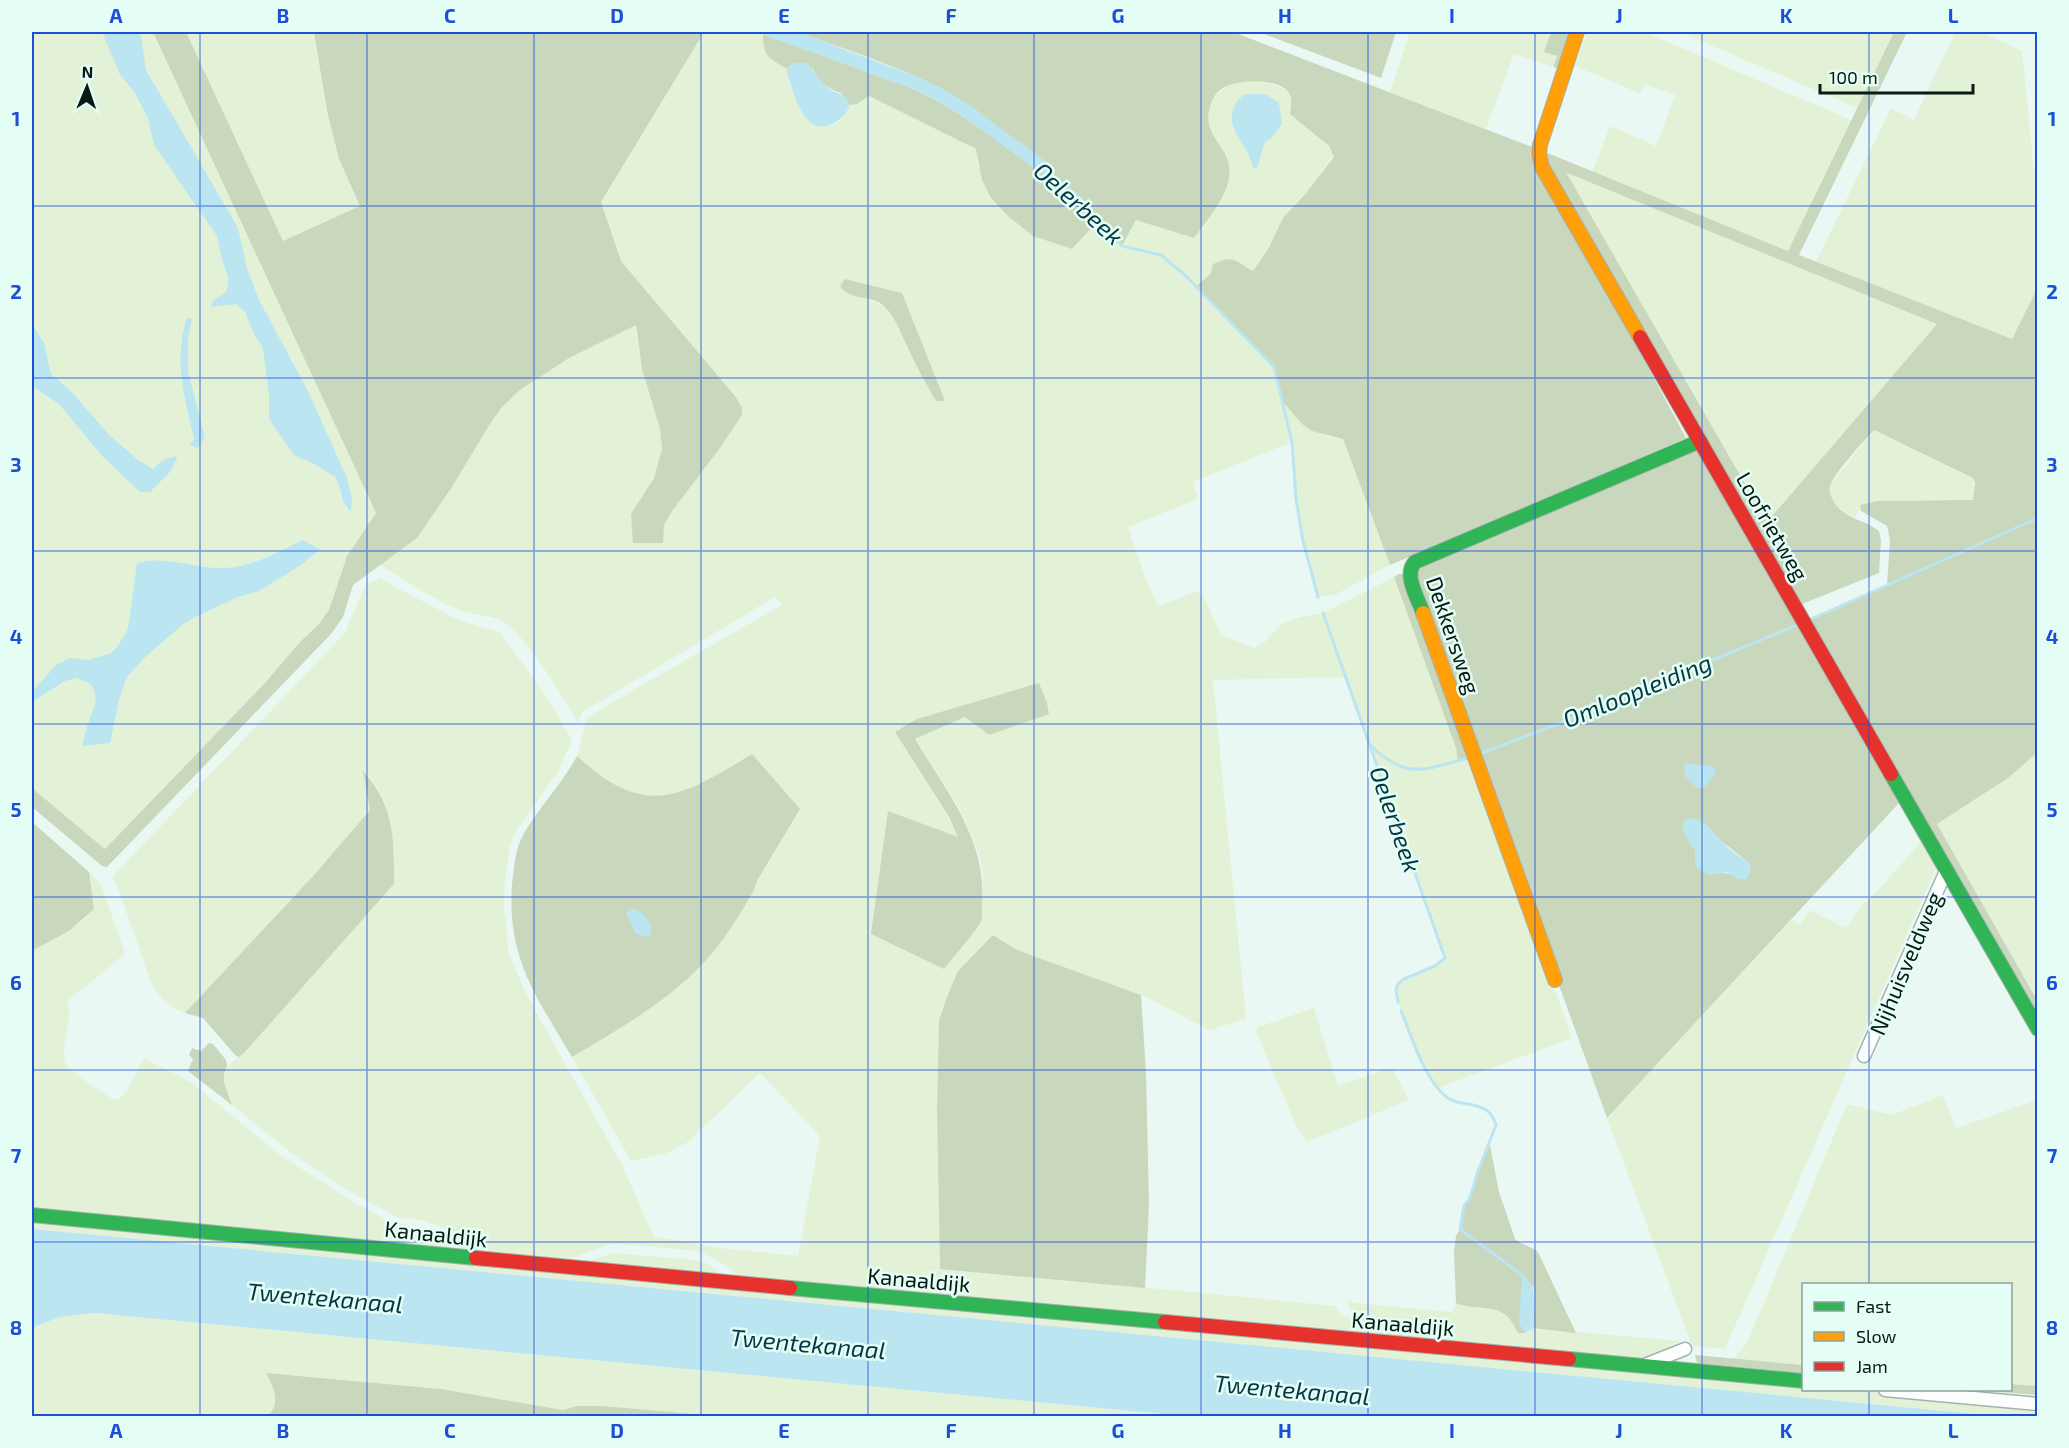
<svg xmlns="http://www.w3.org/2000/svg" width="2069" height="1448" font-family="'Exo 2',sans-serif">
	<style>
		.green { fill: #e3f2d7; fill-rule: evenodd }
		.forest { fill: #c9d7bd; fill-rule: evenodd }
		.water { fill: #bae5f1 }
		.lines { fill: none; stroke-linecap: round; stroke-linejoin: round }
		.stream { stroke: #bae5f1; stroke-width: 3 }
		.street-casing { stroke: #a4b2ad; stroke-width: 15 }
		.fast-casing { stroke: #a4b2ad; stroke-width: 16 }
		.slow-casing { stroke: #a4b2ad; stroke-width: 16 }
		.jam-casing { stroke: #a4b2ad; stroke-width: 16 }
		.street { stroke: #fcfefd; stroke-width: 12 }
		.fast { stroke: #30b455; stroke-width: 14 }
		.slow { stroke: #ff9f0a; stroke-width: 14 }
		.jam { stroke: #e5322d; stroke-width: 14 }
		.grid { fill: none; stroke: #1d4ed8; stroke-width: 1.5; stroke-opacity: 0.55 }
		.labels { text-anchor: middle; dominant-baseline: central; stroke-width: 5; stroke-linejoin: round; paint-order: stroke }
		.street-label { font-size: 22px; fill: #091914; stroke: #e4fef5 }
		.water-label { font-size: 24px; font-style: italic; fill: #053846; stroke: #e4fef5 }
		.neatline { fill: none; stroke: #1d4ed8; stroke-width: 2 }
		.grid-label { font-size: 20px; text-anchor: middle; font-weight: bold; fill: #1d4ed8 }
	</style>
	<rect width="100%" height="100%" fill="#eaf8f3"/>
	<g class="green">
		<polygon points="32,32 153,32 376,513 347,556 329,610 319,624 301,641 264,684 105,849 32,788"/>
		<polygon points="186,32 314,32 327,111 339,159 360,206 283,241"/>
		<path d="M704,32h52l7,2c0,23 6,24 24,35 -1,15 11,34 18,48l26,9c9,-4 15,-11 19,-21l7,-1 12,-8 108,54 1,15 31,52 24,19 39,13 26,-28 17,19 8,5 13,-25 90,-64c-7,-9 -16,-21 -17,-33 -4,-39 41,-52 70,-36 4,2 9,4 11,8 3,5 1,13 1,19l38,32 5,10 -28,37 -23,25 -15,31 -15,22 -17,-11 -25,13 -13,13 76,81 9,35 43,34 17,3 47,126 -55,30 -17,2 -15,-56 -7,-42 -4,-57 -99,40 5,17 -70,28 19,56 11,23 40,-15 9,11 13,32 34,14 11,-6 16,-18 19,-7 23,-4 71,-36 62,171 2,13 13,-3 9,21 92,259 -134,50 -7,-8c-7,-17 -36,-75 -35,-90 0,-3 2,-6 4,-8 11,-10 31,-13 45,-24l-100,-281 -132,3 33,339 -37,11 -65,-34 -127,-46 -24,-15 -35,36 -11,26 -8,23 -2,90 3,158 396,38 5,10 13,1 -7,-16 9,2 96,9 4,-9c15,7 33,2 48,10 6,4 10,13 15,20h6l8,-5 147,13 -25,13 -24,7 -890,-81 -13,-13 -13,-8 -12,-6 -17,-3 -67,-6 -11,1 -48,17 -96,-10 -11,-18 -11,-7 -22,-7 -23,-3 -52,-28 -55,-37 -58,-47 -8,-22v-9l3,-8 17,-13 150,-169c0,-40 1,-83 -30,-112l6,38 -56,65 -129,138c-15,-5 -25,-15 -33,-28l-33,-94 -7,-14 233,-244 19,-46 15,-9 79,42 42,12 48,67 24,41 -14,32 -44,62 -4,12 -5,33 -1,27 5,48 17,40 96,171 32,72 42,6 23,5 79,8 22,-120 -60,-63 -72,69 -23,12 -34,7 -59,-104 40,-24 142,-143 4,-11 -6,-125c-72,43 -106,66 -175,2l10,-38 24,-15 171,-98 -7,-8 -189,113 -4,3 -4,10c-14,-24 -51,-86 -73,-100 -12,-8 -27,-7 -40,-11 -25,-8 -61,-33 -85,-47l37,-27 35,-51 38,-63 12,-17 18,-17 49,-32 67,-34c-1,10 2,18 3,28 4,26 16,50 21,76 7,33 -11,61 -29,86l21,28h11l1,-17 8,-14 45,-59 25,-37v-7l-6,-12 -115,-135 -20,-59zM1272,138l-7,4 -12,26 -2,-11 -6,-10zM846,279l56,14 42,108 -18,-18 -28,-57 -15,-21 -40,-15 -3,-4zM1039,684l3,8 -26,32 -27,11 -23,-18 -51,22c24,37 56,81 66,124 4,18 1,38 0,56l-25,-89 -61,-98z"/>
		<polygon points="1410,32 1551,32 1545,52 1557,56 1553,67 1514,54 1486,129 1390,92"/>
		<polygon points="1587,32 1645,32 1851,120 1788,251 1592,173 1610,126 1656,146 1675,95 1646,85 1639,93 1575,66"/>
		<polygon points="1680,32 1894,32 1857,108"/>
		<polygon points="1955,32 1981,32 2022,51 2037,201 2038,289 2012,339 1816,262 1891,108 1914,120"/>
		<polygon points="1566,173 1938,323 1767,522"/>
		<path d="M1874,430l99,48 1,22 -97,1 -16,4 -1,4 -6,9c-13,-7 -26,-16 -24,-33z"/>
		<polygon points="2037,753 2037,1000 1937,824 2008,778"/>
		<polygon points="1921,842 1936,868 1725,1349 1692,1346 1607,1118 1792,919 1799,925 1810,910 1846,928 1864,902 1869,900"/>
		<path d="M89,872l12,13 24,68 -14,13 -44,35c8,18 -8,42 -1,64l19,16 28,18 5,1 10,-11 16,-31 48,25 88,72 70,45 37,20 46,12 16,11v5l-417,-37v-260l37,-20 25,-21z"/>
		<polygon points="1314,1008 1338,1086 1386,1069 1393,1069 1409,1100 1307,1142 1297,1128 1256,1032 1258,1027"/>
		<polygon points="1943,1095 1956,1128 2037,1100 2037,1386 2011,1384 2010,1284 1804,1284 1803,1365 1733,1359 1747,1343 1847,1104 1892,1115"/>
		<polygon points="32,1219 1803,1385 1804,1390 1852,1390 2037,1408 2037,1416 1997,1416 32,1229"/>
		<polygon points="614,1253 697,1260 710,1265 728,1279 578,1264"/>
		<path d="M95,1313l1090,103h-468l-114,-10h-26l-14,4 -122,-21 -174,-16c6,15 15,30 1,43h-236v-88l27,-11z"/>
	</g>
	<g class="forest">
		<polygon points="153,32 186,32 283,241 360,206 339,159 327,111 314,32 704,32 601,202 621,261 736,397 742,408 742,415 717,452 672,511 664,525 663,543 633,543 631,514 654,478 662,449 660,429 642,369 636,325 569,358 520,390 502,407 490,424 452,487 417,538 353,585 343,617 331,634 107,867 102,866 32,807 32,788 105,849 264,684 301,641 319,624 329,610 347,556 376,513"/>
		<path d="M798,32h435l299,115 -2,8 99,177 57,106 -296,127 -47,-126 -31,-8 -10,-7 -19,-22 -9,-36 -77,-80 14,-13 2,-9c22,-10 22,-3 40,7l15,-22 15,-31 23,-25 28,-36 -5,-11 -39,-32c1,-6 2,-13 0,-19 -7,-18 -58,-17 -71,-4 -3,2 -8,11 -9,16 -8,28 16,37 19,59 4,26 -21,52 -35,72l-58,-18 -14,26 -24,-25 -26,28 -39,-13 -24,-19 -18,-19 -9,-18 -6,-31 -107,-53 -12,8 -7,1 -9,-12c-13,-4 -22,-10 -28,-24l-22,-4 -4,4c-18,-11 -24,-12 -24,-35l148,54c48,21 90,56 132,87 -19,-19 -37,-42 -58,-58 -55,-43 -124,-61 -187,-85z"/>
		<polygon points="1259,32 1396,32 1381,78"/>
		<polygon points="1551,32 1572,32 1559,69 1553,67 1557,56 1544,52"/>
		<path d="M1894,32h13l-108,223 213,84 25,-50v464l-29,25 -71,46 100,176v23l-228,-403 78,-35 3,-45 -3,-14 -26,-15 -1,-6 17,-4 96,-1 2,-17 -2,-5 -99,-48c-11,12 -39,42 -44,56 -2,8 5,20 12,25 11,9 26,11 37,20l2,9 -2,33 -77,31 -258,-449 1,-3 243,99zM1567,173l370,151 -170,198 -200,-348z"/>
		<path d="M845,279l57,14 43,108h-8l-3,-3c-8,-15 -17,-30 -24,-46 -8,-15 -13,-32 -25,-45 -12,-13 -35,-5 -45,-21z"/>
		<path d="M1699,446l200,357 -292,315 -131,-363 -63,-188zM1720,840l29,23 2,6 -20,5 -9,-1 -26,-13 -1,-9z"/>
		<polygon points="1399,574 1403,574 1471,758 1458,761 1456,748 1394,577"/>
		<path d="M1039,683l8,20 2,11 -60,21 -24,-18 -50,22c31,52 72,100 67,164 0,5 1,14 -1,18 -3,9 -30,38 -37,48l-73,-35 17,-123 70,26 -9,-20 -54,-85 22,-13z"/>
		<path d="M752,754l48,55 -42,70 -4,11c-12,21 -25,43 -41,62 -37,45 -92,76 -141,105 -36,-61 -65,-98 -60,-173 2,-16 3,-35 11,-49 16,-28 39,-51 54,-79 69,64 104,41 175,-2z"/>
		<path d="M363,771c32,35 31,68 31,113l-150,169 -5,4 -3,-1 -33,-38 -18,-5 129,-138 56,-65z"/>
		<polygon points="32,822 89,872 94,909 69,931 32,951"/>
		<polygon points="993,935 1017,950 1141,995 1146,1072 1149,1205 1145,1288 940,1269 937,1110 939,1020 947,997 958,971"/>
		<polygon points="209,1043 213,1044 226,1060 227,1066 224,1074 224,1083 232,1105 188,1071 193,1059 189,1055 192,1048 201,1051"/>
		<path d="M1490,1145l9,47 16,47c6,6 16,7 23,13l38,81 -43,-5 2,-31 -2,-12 -14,37 6,11h-7c-4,-7 -8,-16 -15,-20 -14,-8 -32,-3 -47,-10l-2,-51 2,-16 4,-7 4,-23 6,-8 7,-24z"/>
		<polygon points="1695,1355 1803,1365 1803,1373 1697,1363"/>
		<path d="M266,1373l175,16 122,21 14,-4h26l114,10h-449c13,-13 6,-28 -2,-43z"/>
		<polygon points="2011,1384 2037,1386 2037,1395 1974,1390 2010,1390"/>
	</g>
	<g class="water">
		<polygon points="102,32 138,32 141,36 146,70 238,228 247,268 259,300 308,391 347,478 352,499 351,512 343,502 340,488 335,477 314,464 294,455 269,419 269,394 263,348 254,334 245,312 236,304 211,307 213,300 225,293 228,287 228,277 222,260 217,236 154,145 148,118 133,90 120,75"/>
		<path d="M756,32h42l120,45 22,10 27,17 84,61 -8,10c-42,-31 -84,-66 -132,-87z"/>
		<path d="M795,62l11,1c9,7 12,18 22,25 10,8 15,2 22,17 -6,17 -31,31 -44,13 -10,-13 -14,-30 -19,-44v-5z"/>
		<path d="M1244,94h22l13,9 3,21 -10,14 -7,4 -8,26h-4c-5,-28 -39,-45 -9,-74z"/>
		<path d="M187,318l5,1 -4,19v34l17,66 -8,10 -7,-3 4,-6c-9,-41 -21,-80 -7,-121z"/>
		<polygon points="32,324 44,343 51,374 71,391 109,435 138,460 153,469 163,460 176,456 177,458 170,472 150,492 140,492 103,457 59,404 32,386"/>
		<path d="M303,540l17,9 -19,16 -42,26 -21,6 -43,20 -14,9 -38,33 -16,18 -7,19 -10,47 -28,3c2,-8 4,-17 7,-25 6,-15 10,-21 2,-37l-14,-6 -12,3 -33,21v-10l25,-28 14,-6 18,2 22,-7 6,-6 11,-18 9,-66c27,-8 56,5 83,5 31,0 56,-15 83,-28z"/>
		<polygon points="1684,764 1707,765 1714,767 1716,774 1704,787 1697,788 1685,776"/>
		<polygon points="1689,818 1699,820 1708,826 1729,849 1749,863 1751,869 1747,879 1739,879 1726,872 1709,875 1697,868 1695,864 1695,851 1683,832 1683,822"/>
		<path d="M631,909c13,1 21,13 20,26l-5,2 -11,-4 -9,-20z"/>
		<polygon points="32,1229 1997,1416 1185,1416 95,1313 59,1317 32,1328"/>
		<path d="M1522,1275c18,12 12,34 11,53l-8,5 -6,-10z"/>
	</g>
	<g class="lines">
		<g class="stream">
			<polyline points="1044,169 1080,198 1105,229 1122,246 1161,255 1186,276 1274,367 1292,442 1296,499 1303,541 1318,597"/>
			<polyline points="1323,613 1445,958 1435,966 1404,979 1398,984 1396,990 1398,1002"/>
			<polyline points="1809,620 2038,518"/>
			<path d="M1369,744c39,38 54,25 100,14"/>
			<polyline points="1479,754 1566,721 1797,625"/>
			<path d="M1401,1011c11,26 22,64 42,83 16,17 45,2 53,31l-19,49 -7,24 -6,8 -4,23 62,46 2,3"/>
		</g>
		<defs>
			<g id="street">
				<polyline points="1864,1056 1946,871"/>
				<polyline points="1647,1364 1685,1349"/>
				<polyline points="1885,1390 2038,1404"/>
			</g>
			<g id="fast">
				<path d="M1423,613c-5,-15 -20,-38 -8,-51l285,-121"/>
				<polyline points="1891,774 2038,1029"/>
				<polyline points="32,1215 476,1258"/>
				<polyline points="790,1288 1165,1322"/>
				<polyline points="1569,1359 1804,1381"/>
			</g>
			<g id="slow">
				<polyline points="1577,32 1540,145 1539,154 1542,167 1640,337"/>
				<polyline points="1423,613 1555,980"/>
			</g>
			<g id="jam">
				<polyline points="1640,337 1891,774"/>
				<polyline points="476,1258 790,1288"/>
				<polyline points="1165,1322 1569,1359"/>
			</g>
		</defs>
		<use href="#street" class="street-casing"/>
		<use href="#fast" class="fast-casing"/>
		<use href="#slow" class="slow-casing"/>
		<use href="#jam" class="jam-casing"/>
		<use href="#street" class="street"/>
		<use href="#fast" class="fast"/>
		<use href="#slow" class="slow"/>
		<use href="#jam" class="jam"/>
	</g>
	<path class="grid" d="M200,32v1384M367,32v1384M534,32v1384M701,32v1384M868,32v1384M1034,32v1384M1201,32v1384M1368,32v1384M1535,32v1384M1702,32v1384M1869,32v1252M32,206h2006M32,378h2006M32,551h2006M32,724h2006M32,897h2006M32,1070h2006M32,1242h2006M1869,1390v26"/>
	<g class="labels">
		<g class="street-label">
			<text transform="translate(1773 526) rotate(60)">Loofrietweg</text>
			<text transform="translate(1454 635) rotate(71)">Dekkersweg</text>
			<text transform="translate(1905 963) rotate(-67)">Nijhuisveldweg</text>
			<text transform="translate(436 1233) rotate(6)">Kanaaldijk</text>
			<text transform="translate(919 1279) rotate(5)">Kanaaldijk</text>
			<text transform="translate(1403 1323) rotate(5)">Kanaaldijk</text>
		</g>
		<g class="water-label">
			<text transform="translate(1079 203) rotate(42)">Oelerbeek</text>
			<text transform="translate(1637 690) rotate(-22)">Omloopleiding</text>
			<text transform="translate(1396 819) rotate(71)">Oelerbeek</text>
			<text transform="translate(325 1297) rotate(5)">Twentekanaal</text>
			<text transform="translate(808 1343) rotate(5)">Twentekanaal</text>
			<text transform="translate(1292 1389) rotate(5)">Twentekanaal</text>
		</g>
	</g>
	<rect width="2069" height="1448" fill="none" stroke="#e4fef5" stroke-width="66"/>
	<rect x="1802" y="1283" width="210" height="108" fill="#e4fef5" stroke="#8ca29b" stroke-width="1.5"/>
	<rect x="1814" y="1302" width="30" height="9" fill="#30b455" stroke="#8ca29b" stroke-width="1.5"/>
	<text x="1856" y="1313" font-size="18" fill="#091914">Fast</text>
	<rect x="1814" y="1332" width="30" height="9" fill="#ff9f0a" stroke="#8ca29b" stroke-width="1.5"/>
	<text x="1856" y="1343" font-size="18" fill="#091914">Slow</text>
	<rect x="1814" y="1362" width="30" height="9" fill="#e5322d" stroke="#8ca29b" stroke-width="1.5"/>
	<text x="1856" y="1373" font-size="18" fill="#091914">Jam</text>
	<g transform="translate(87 87) rotate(2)" stroke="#e4fef5" stroke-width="4.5" paint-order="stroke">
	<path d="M0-4.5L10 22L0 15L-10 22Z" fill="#091914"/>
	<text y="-9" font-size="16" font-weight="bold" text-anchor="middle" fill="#091914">N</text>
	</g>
	<path d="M1820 84v9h153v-9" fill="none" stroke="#091914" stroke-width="3"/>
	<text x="1829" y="84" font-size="18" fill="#091914" stroke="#e4fef5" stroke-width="4.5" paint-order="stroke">100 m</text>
	<rect x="33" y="33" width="2003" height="1382" class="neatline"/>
	<g class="grid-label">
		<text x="116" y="23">A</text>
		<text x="283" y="23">B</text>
		<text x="450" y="23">C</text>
		<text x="617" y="23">D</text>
		<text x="784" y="23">E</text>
		<text x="951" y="23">F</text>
		<text x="1118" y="23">G</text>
		<text x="1285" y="23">H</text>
		<text x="1452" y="23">I</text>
		<text x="1619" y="23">J</text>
		<text x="1786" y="23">K</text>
		<text x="1953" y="23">L</text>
		<text x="16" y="126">1</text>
		<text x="2052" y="126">1</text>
		<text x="16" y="299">2</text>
		<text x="2052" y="299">2</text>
		<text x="16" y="472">3</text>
		<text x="2052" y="472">3</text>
		<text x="16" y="644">4</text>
		<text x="2052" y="644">4</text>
		<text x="16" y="817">5</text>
		<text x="2052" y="817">5</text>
		<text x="16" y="990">6</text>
		<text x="2052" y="990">6</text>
		<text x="16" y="1163">7</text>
		<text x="2052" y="1163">7</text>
		<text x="16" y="1335">8</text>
		<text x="2052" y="1335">8</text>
		<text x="116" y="1438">A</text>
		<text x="283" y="1438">B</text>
		<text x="450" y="1438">C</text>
		<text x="617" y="1438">D</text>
		<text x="784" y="1438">E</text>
		<text x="951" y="1438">F</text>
		<text x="1118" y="1438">G</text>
		<text x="1285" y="1438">H</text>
		<text x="1452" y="1438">I</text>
		<text x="1619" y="1438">J</text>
		<text x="1786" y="1438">K</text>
		<text x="1953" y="1438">L</text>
	</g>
</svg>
